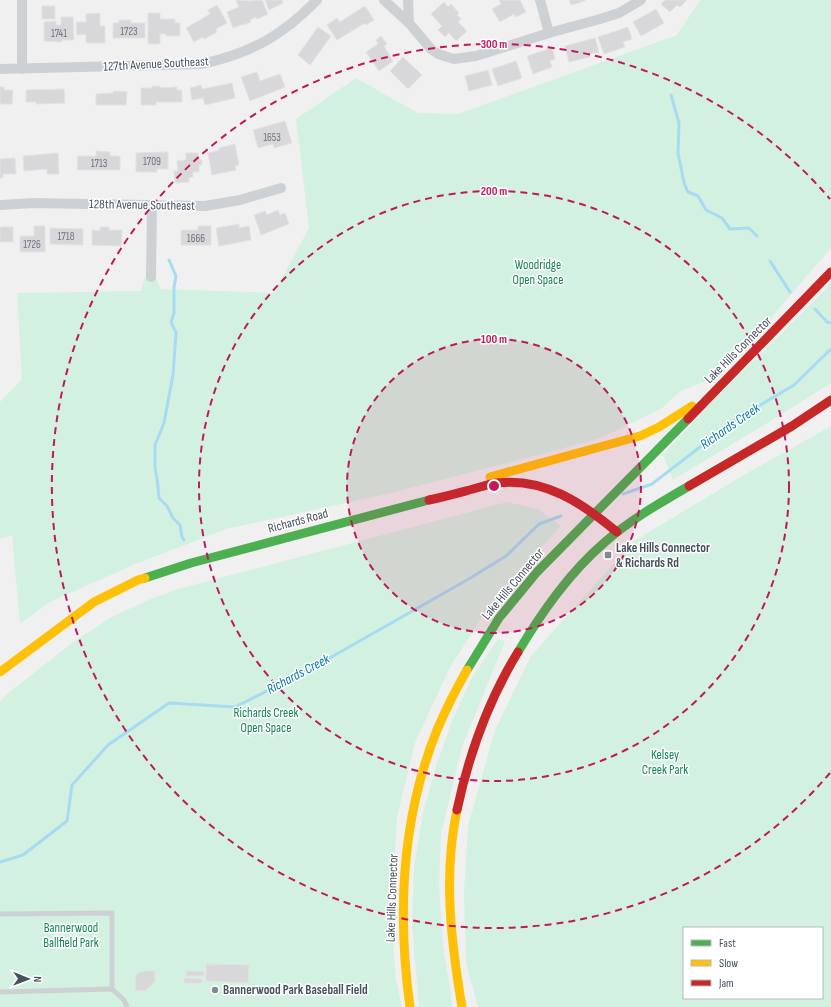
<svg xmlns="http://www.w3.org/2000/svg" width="831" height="1007" font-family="'Sofia Sans Condensed',sans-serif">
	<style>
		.green { fill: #d3f1e1; fill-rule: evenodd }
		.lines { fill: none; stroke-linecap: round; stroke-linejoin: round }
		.stream { stroke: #a6dbf1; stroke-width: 3 }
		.building { fill: #d8d8db; stroke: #e2e2e3 }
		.lane { stroke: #ced1d4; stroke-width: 5 }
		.street { stroke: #ced1d4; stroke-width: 10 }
		.fast { stroke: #4caf50; stroke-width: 9 }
		.slow { stroke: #ffc107; stroke-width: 9 }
		.jam { stroke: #c62828; stroke-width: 9 }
		.ring { fill: none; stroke: #c2185b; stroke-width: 2; stroke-dasharray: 7 5 }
		.poi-dot { fill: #828991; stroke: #fff; stroke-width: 1.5 }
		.labels { text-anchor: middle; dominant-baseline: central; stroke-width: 3; stroke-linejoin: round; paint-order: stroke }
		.number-label { font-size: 11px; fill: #6c747e }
		.street-label { font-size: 13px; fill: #46515e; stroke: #fff }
		.park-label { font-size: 13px; fill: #128454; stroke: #fff }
		.poi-label { font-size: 13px; font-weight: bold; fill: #46515e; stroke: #fff; text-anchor: start }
		.water-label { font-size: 14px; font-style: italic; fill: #067aaa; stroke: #fff }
		.centre { fill: #c2185b; stroke: #fff; stroke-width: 2 }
		.ring-label { font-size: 12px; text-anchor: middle; font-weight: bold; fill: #c2185b; stroke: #fff; stroke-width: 3; stroke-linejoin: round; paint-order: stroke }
	</style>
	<rect width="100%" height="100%" fill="#f1f0f0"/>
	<g class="green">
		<polygon points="700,0 831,0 831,248 745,348 716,377 681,391 662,408 601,438 527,458 387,494 226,529 133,565 50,602 20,624 12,535 0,539 0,402 22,379 17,293 141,291 145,277 156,278 161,289 274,293 309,228 296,119 356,78 418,113 458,114 677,35"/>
		<polygon points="831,282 831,383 779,416 673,480 663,455 714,400 821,294"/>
		<path d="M831,426v581h-353l-12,-44 -2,-68 4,-69 27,-96 36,-74 103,-115 108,-65zM684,928h138v70h-138z"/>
		<polygon points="507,502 538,509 561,526 495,597 450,667 415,743 397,817 393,889 392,915 394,954 396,980 402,1007 0,1007 0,702 7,694 76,640 110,618 148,600 178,589"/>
		<polygon points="498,639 505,641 462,747 441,834 439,885 443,946 453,1007 419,1007 412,926 414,866 423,813 437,763 454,716 473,676"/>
	</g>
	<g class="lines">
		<g class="stream">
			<polyline points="671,95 679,123 678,153 684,183 688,192 698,196 706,210 722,218 730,229 749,228 757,236"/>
			<polyline points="169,260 176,276 174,287 174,313 171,322 176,333 173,375 164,423 155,445 155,468 157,478 159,498 167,506 173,518 180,525 182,537 184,540"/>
			<polyline points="770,261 790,292"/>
			<polyline points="815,309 827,322 831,323"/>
			<polyline points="623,494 652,484 735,420 794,385 831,349"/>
			<polyline points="0,862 23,855 67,821 72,785 108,745 169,703 235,707 305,672 467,580 506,556 539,524 561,516"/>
		</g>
	</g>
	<g class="building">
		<polygon points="236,0 250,1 262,0 268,14 257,19 256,17 250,20 251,22 243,25 243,24 233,28 227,12 239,7"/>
		<polygon points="265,0 282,0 283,3 269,10"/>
		<polygon points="499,0 520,0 526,12 516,17 514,14 500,22 492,9 501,4"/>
		<polygon points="569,0 585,0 585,1 571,5"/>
		<polygon points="665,0 687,0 680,7 677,5 670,12 661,4"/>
		<polygon points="444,2 448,7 451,4 459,13 457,15 461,19 458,22 467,31 456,41 449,33 445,37 438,30 442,26 431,14"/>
		<polygon points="217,5 227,23 216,29 217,32 204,39 203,37 194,42 186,28 210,14 208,10"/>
		<rect x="42" y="6" width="13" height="13"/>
		<polygon points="365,6 374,20 366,25 365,23 337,40 327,25 337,18 340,22"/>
		<polygon points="656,9 664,23 641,36 633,22"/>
		<polygon points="100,13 100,26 105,26 105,43 86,43 86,34 77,35 76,22 86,22 86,14"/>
		<polygon points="148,13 160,13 160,19 175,19 175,23 180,23 180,36 166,36 166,34 160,34 160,44 148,44"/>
		<polygon points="61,17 73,17 74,40 62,40 62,42 44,41 44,22 56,21 56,25 61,25"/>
		<polygon points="119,20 131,20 131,23 145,23 145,38 113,38 113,23 119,23"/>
		<polygon points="318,27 331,36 310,65 298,55"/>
		<polygon points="628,27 632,39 623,42 625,47 604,54 598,37"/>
		<polygon points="381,36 387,44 384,46 393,61 379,71 366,52 378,44 376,40"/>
		<polygon points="595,38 599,52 589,54 590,57 569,62 565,46"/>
		<polygon points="552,48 555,59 550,61 552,67 533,74 527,56"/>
		<polygon points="403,57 422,75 408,89 390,71"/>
		<polygon points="516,61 522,78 498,86 492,69"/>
		<polygon points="488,70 492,85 469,91 465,76"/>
		<polygon points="257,72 260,81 280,74 285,87 250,101 241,77"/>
		<polygon points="232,83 235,98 205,105 203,98 192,100 190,88 201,85 202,89"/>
		<polygon points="152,86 160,86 160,88 177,87 177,90 182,90 182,102 156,102 156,105 141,105 141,88 152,88"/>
		<polygon points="0,87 4,87 4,90 13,90 12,104 0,104"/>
		<polygon points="64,89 65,103 36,104 36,102 26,102 26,90"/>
		<polygon points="113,91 127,92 126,105 96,105 96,94 113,93"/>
		<polygon points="285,121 292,143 274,148 273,144 258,148 253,130"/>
		<polygon points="235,144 239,165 235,166 236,170 212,175 208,153 220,150 219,148"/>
		<polygon points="96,151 110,152 110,156 120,156 120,170 77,170 78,156 96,156"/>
		<polygon points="168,152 168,169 157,169 157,172 136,172 136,153"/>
		<polygon points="58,153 59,174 47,174 47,169 24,171 23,156"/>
		<polygon points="186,153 198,153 199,160 202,160 202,165 199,165 199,172 193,172 193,177 189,178 189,182 175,183 174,171 178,171 177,161 186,160"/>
		<polygon points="15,158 16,174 3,174 3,178 0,178 0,159"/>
		<polygon points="278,210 280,215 285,213 289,224 261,235 254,215 265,211 267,215"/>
		<polygon points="239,224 239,228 249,226 251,240 219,246 216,228"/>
		<polygon points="34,226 45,226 45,252 20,252 20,236 34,236"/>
		<polygon points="198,226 211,226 211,245 181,245 181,230 198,230"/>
		<rect x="0" y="227" width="13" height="15"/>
		<polygon points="100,227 109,227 109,230 122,230 121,246 92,245 92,230 100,231"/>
		<polygon points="50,228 83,229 83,245 50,244"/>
		<polygon points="206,964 249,965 248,983 206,981"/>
		<polygon points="144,971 155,971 155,982 145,991 135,990 136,975 140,972"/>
		<rect x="186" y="971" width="18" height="5"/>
		<polygon points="184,978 202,979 202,983 184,983"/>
	</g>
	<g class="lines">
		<g class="lane">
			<polyline points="0,914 112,913 112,989"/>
			<polyline points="0,992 112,989 124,1000 127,1007"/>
		</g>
		<g class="street">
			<polyline points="384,0 409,23 431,49 438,54 454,59 476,56 549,33 600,19 619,13 641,0"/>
			<polyline points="408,0 409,23"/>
			<polyline points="540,0 549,33"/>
			<path d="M0,69l202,-5c49,-11 80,-28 115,-64"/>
			<polyline points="22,69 22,0"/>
			<polyline points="0,205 33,203 205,206 240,200 281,188"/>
			<polyline points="151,277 152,206"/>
		</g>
		<g class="fast">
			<polyline points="145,578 191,563 429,500"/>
			<path d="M518,652c24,-40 51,-79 87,-110 25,-22 55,-39 84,-56"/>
			<polyline points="467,670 499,618 537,572 688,419"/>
		</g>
		<g class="slow">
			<polyline points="490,477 640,436 659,427 692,406"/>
			<polyline points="0,672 94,602 138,580 145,578"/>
			<path d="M457,810c-14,65 -6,132 5,197"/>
			<path d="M410,1007c-13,-94 -9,-188 27,-277 9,-21 19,-41 30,-60"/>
		</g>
		<g class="jam">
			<polyline points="688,419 831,272"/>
			<polyline points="689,486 792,426 831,400"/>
			<path d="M429,500c15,-3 29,-7 44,-11 8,-2 16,-5 24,-6 47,-6 85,20 120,49"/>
			<path d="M457,810c12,-56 31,-109 61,-158"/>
		</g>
	</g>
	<circle cx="494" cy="486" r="147" fill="#c2185b" fill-opacity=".12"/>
	<g class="ring">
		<circle cx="494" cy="486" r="147"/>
		<circle cx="494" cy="486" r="295"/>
		<path d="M830 773A442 442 0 1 1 830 199"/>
	</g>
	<g class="poi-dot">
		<rect x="604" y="551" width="8" height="8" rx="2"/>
		<circle cx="215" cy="990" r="4"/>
	</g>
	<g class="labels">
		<g class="number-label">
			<text x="129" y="31">1723</text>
			<text x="59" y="33">1741</text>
			<text x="272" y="137">1653</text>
			<text x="152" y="161">1709</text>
			<text x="99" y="163">1713</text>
			<text x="66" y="236">1718</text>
			<text x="196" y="238">1666</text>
			<text x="32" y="244">1726</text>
		</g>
		<g class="street-label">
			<text transform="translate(156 64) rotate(-3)">127th Avenue Southeast</text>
			<text transform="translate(142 205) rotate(1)">128th Avenue Southeast</text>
			<text transform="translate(738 350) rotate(-45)">Lake Hills Connector</text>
			<text transform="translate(298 521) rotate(-15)">Richards Road</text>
			<text transform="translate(513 584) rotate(-50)">Lake Hills Connector</text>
			<text transform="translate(392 898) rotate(-88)">Lake Hills Connector</text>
		</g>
		<g class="park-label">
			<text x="538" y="265">Woodridge<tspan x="538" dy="15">Open Space</tspan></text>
			<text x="266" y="713">Richards Creek<tspan x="266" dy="15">Open Space</tspan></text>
			<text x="665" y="755">Kelsey<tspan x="665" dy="15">Creek Park</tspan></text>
			<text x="71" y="928">Bannerwood<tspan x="71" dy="15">Ballfield Park</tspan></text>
		</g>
		<g class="poi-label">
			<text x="616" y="548">Lake Hills Connector<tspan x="616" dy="15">&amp; Richards Rd</tspan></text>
			<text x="223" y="990">Bannerwood Park Baseball Field</text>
		</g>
		<g class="water-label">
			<text transform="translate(730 426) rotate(-35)">Richards Creek</text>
			<text transform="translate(298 674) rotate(-28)">Richards Creek</text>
		</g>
	</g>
	<circle cx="494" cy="486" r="6" class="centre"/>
	<g class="ring-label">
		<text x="494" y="48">300 m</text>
		<text x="494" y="195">200 m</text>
		<text x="494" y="343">100 m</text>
	</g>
	<rect x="683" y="927" width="140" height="72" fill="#ffffff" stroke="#b5b9bf"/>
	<rect x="691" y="940" width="20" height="6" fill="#4caf50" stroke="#b5b9bf"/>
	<text x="719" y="947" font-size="12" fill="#46515e">Fast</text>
	<rect x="691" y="960" width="20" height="6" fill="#ffc107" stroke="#b5b9bf"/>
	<text x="719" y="967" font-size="12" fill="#46515e">Slow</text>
	<rect x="691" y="980" width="20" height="6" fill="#c62828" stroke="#b5b9bf"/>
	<text x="719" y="987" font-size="12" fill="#46515e">Jam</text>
	<g transform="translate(28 979) rotate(91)" stroke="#ffffff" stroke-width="3" paint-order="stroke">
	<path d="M0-3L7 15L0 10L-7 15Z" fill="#46515e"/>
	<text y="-6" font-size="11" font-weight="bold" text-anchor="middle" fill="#46515e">N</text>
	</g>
</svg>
